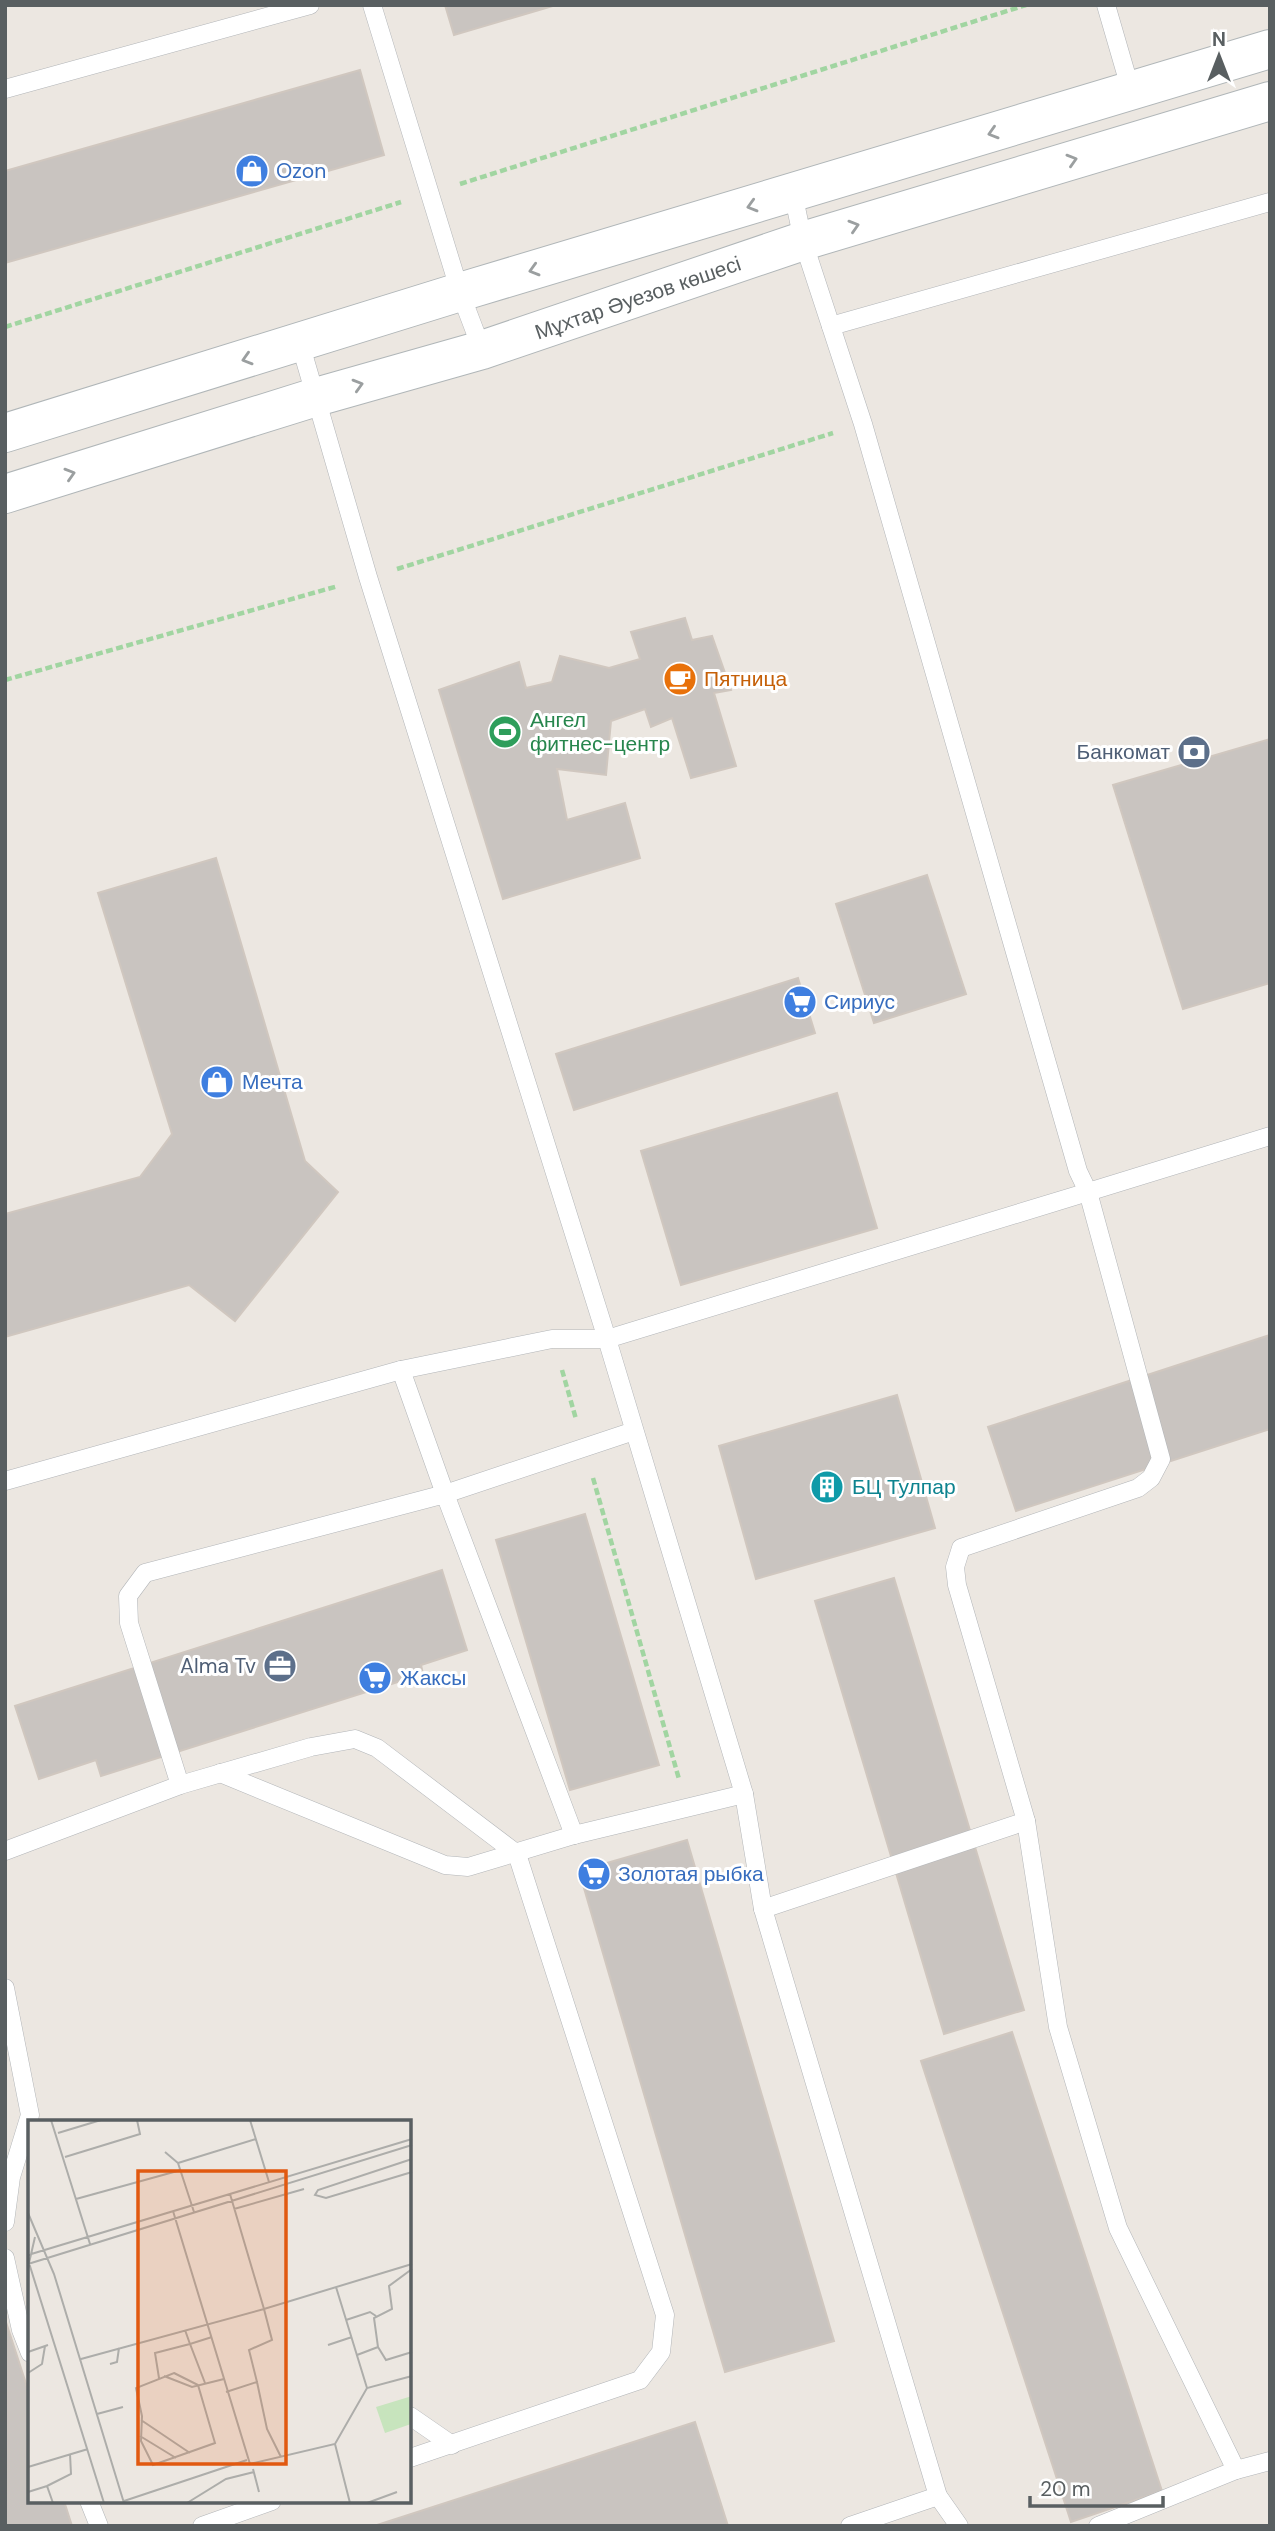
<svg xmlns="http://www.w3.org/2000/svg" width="1275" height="2531" font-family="'DM Sans',sans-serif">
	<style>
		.building { fill: #c9c4c0; stroke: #d0c7bf; stroke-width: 2 }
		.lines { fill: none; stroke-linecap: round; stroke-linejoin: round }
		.lane-casing { stroke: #b2b5b8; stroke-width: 19 }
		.secondary-casing { stroke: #b0b6b8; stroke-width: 40 }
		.path { stroke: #a1d5a1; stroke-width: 4.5; stroke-dasharray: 7 3.5; stroke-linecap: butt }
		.lane { stroke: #fff; stroke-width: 18 }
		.secondary { stroke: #fff; stroke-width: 38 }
		.oneway { stroke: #9b9fa0 }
		.labels { text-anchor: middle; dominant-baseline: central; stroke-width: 6; stroke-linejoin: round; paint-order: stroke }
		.shop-label { font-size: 21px; fill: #366cbe; stroke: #fff; text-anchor: start }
		.street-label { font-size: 21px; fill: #595f61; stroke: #fff }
		.food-label { font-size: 21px; fill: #c56008; stroke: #fff; text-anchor: start }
		.leisure-label { font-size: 21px; fill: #27864d; stroke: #fff; text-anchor: start }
		.service-label { font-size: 21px; fill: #4e5e75; stroke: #fff; text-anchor: end }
		.culture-label { font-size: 21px; fill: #0d838f; stroke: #fff; text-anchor: start }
		.inset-road { fill: none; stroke: #adadaa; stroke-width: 2 }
		.view { fill: #e15910; fill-opacity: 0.15; stroke: #e15910; stroke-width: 3.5 }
		.inset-edge { fill: none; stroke: #595f61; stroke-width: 3.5 }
	</style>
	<rect width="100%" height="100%" fill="#ece7e1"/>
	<g class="building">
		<polygon points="445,5 556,5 454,35"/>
		<polygon points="360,70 384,155 5,263 5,171"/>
		<polygon points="685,618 692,640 712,636 731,690 714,693 736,766 691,778 672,718 651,727 645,709 611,721 606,775 557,769 567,820 625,803 640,858 503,899 439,690 519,662 526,688 552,682 560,656 609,668 640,659 631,632"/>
		<polygon points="1270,739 1270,983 1183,1009 1113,785"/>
		<polygon points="216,858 305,1161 338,1192 235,1321 189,1285 5,1337 5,1214 140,1177 172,1134 98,893"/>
		<polygon points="927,875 966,994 874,1023 836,904"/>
		<polygon points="798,978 815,1033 574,1110 556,1054"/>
		<polygon points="837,1093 877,1228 681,1285 641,1151"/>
		<polygon points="1270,1335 1270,1429 1016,1511 988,1427"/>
		<polygon points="897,1395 935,1528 756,1579 719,1446"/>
		<polygon points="585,1514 659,1765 570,1790 496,1540"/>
		<polygon points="442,1570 467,1650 421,1665 423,1674 101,1776 96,1760 39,1779 15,1706"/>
		<polygon points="894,1578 1024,2010 944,2034 815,1601"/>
		<polygon points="687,1840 834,2341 725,2372 579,1871"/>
		<polygon points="1012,2032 1162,2491 1071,2522 921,2061"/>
		<polygon points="5,2319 30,2396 30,2501 64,2501 72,2526 5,2526"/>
		<polygon points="695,2422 728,2526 374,2526"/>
	</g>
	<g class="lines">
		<defs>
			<g id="lane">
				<polyline points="372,5 460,292 482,350"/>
				<polyline points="1106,5 1131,91"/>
				<polyline points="5,89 310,5"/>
				<polyline points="793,193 803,241 863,424 1078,1171 1088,1192 1270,1136"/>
				<polyline points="831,326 1270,202"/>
				<polyline points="300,343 368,577 607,1339 744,1794 763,1909 938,2496 959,2526"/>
				<polyline points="401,1370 445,1494 634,1431"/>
				<polyline points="5,1481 401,1370 552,1339 607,1339 1088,1192 1161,1459 1151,1478 1138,1488 961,1548 955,1567 957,1585 1026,1821 763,1909"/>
				<polyline points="220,1773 445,1865 468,1867 574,1835 744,1794"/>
				<polyline points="180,1785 129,1623 128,1596 145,1573 445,1494 574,1835"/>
				<polyline points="1026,1821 1058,2027 1118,2228 1236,2470"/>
				<polyline points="5,1851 180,1785 311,1747 355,1739 377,1748 517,1854 665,2315 661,2352 640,2380 410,2458"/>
				<polyline points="5,1988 30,2115 11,2177 5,2222"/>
				<polyline points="5,2258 21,2330 30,2353"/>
				<polyline points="410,2416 452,2445"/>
				<polyline points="89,2501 99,2526"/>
				<polyline points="202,2526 272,2501"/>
				<polyline points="850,2526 938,2496"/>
				<polyline points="1098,2526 1236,2470 1270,2461"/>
			</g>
			<g id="secondary">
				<polyline points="5,433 460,292 1270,49"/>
				<polyline points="5,494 316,397 482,350 803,241 1270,101"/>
			</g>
		</defs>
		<use href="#lane" class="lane-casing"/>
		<use href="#secondary" class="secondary-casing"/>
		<g class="path">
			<polyline points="460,184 1026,5"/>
			<polyline points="5,327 401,202"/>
			<polyline points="397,569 833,433"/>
			<polyline points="5,680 338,586"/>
			<polyline points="562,1370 576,1419"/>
			<polyline points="593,1478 679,1779"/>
		</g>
		<use href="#lane" class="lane"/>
		<use href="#secondary" class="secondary"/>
	</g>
	<defs><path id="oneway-chevron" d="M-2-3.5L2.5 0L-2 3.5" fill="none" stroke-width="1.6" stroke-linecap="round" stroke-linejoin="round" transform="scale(1.75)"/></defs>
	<g class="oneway">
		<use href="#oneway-chevron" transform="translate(993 133) rotate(163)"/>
		<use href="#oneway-chevron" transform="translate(1072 160) rotate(-17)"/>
		<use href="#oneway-chevron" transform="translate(752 206) rotate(164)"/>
		<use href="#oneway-chevron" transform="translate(854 226) rotate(-17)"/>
		<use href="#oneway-chevron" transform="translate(534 270) rotate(164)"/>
		<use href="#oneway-chevron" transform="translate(247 359) rotate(163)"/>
		<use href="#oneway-chevron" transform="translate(358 385) rotate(-16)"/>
		<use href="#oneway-chevron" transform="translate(70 474) rotate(-17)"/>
	</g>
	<defs>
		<symbol id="shop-disc" viewBox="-11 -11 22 22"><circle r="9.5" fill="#3f7fe0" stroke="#fff"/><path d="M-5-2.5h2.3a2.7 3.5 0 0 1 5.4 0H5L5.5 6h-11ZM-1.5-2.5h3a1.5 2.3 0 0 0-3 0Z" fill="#fff"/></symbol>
		<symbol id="cafe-disc" viewBox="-11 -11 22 22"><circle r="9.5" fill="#e8710a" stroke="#fff"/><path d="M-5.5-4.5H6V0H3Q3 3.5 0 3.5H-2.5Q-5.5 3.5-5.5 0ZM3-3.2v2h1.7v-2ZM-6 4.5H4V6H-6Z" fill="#fff"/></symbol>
		<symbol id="stadium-disc" viewBox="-11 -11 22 22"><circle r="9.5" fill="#2e9e5b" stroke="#fff"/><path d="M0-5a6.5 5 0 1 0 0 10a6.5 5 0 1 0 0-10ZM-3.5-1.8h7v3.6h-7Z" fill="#fff"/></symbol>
		<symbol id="bank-disc" viewBox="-11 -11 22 22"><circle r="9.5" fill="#5c6f8a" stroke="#fff"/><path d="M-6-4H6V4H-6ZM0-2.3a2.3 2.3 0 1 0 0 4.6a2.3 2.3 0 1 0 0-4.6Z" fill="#fff"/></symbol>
		<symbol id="supermarket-disc" viewBox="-11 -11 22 22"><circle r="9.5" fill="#3f7fe0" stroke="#fff"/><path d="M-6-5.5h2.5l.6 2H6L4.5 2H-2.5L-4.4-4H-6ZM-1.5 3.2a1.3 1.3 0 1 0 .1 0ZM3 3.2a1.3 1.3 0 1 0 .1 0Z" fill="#fff"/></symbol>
		<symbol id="building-disc" viewBox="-11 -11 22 22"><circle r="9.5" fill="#0f9aa8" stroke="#fff"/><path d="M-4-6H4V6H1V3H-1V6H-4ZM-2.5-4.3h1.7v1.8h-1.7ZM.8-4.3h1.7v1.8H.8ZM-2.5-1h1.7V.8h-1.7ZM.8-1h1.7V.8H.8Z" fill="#fff"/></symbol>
		<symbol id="office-disc" viewBox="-11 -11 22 22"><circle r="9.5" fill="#5c6f8a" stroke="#fff"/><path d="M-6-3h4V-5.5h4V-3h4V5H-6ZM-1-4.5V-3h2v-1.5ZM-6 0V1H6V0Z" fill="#fff"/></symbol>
	</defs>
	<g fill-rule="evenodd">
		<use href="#shop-disc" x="233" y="152" width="38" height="38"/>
		<use href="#cafe-disc" x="661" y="660" width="38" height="38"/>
		<use href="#stadium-disc" x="486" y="713" width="38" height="38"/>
		<use href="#bank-disc" x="1175" y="733" width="38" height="38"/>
		<use href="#supermarket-disc" x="781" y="983" width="38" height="38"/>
		<use href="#shop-disc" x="198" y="1063" width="38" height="38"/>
		<use href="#building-disc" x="808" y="1468" width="38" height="38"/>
		<use href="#office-disc" x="261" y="1647" width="38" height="38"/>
		<use href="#supermarket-disc" x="356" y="1659" width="38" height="38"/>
		<use href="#supermarket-disc" x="575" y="1855" width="38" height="38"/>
	</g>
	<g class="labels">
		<g class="shop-label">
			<text x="276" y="171">Ozon</text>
			<text x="824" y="1002">Сириус</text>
			<text x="242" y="1082">Мечта</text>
			<text x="400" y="1678">Жаксы</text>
			<text x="618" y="1874">Золотая рыбка</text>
		</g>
		<g class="street-label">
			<text transform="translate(638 298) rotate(-19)">Мұхтар Әуезов көшесі</text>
		</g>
		<g class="food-label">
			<text x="704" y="679">Пятница</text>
		</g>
		<g class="leisure-label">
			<text x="530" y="720">Ангел<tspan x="530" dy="24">фитнес-центр</tspan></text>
		</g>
		<g class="service-label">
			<text x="1170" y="752">Банкомат</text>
			<text x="256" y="1666">Alma Tv</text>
		</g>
		<g class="culture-label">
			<text x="852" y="1487">БЦ Тулпар</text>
		</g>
	</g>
	<g transform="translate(28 2120)">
		<rect width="383" height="383" fill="#ece7e1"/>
		<path d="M384,276l-1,28 -26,9 -9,-26z" fill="#c7e4bd"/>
		<path class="inset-road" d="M23,0l39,124M222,0l19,62M30,13l43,-13M137,32l13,11 16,49M37,37l75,-23 -3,-14M384,39l-94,31 -3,5 11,3 86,-26M150,43l78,-24M202,74l34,115 148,-45M48,79l105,-29M206,89l70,-20M145,91l77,253 85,-20 32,-56 45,-12M0,93l26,61 70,229M7,117l-6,26 75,240M0,135l384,-116M0,144l384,-119M308,167l31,101M318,200l24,-8 6,4M157,210l5,14 22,-7M300,225l24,-8M350,227l8,13 26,-8M0,232l20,-7M329,235l21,-8 -4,-29 18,-9 -3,-23 23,-17M53,239l183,-50 8,31 -23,10 8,32 -31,10M82,244l7,-2 2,-14M0,253l14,-9 3,-18M146,253l24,12 17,58 -62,22 -12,-24 1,-25 -6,-28zM136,256l28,11 32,-8M131,258l-4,-25 35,-9 15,39M229,262l10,47 14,28M69,294l26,-7M113,300l49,33M112,316l36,22M307,324l15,59M0,347l60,-18M225,349l6,23M19,366l24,-12 -1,-20M0,372l19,-6 6,17M96,381l123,-41M159,383l39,-24 28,-7M339,383l30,-11"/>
		<path class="view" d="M110,51h148v293h-148z"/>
		<rect width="383" height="383" class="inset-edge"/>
	</g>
	<rect width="1275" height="2531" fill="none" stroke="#595f61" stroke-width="14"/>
	<g transform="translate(1219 56)" stroke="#ffffff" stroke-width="5" paint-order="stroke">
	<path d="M0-5L12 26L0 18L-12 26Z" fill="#595f61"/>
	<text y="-10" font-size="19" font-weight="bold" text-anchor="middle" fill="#595f61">N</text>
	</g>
	<path d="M1030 2496v10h133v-10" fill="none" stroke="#595f61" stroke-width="3.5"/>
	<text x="1040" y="2496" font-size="21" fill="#595f61" stroke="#ffffff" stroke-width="5" paint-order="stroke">20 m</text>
</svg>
